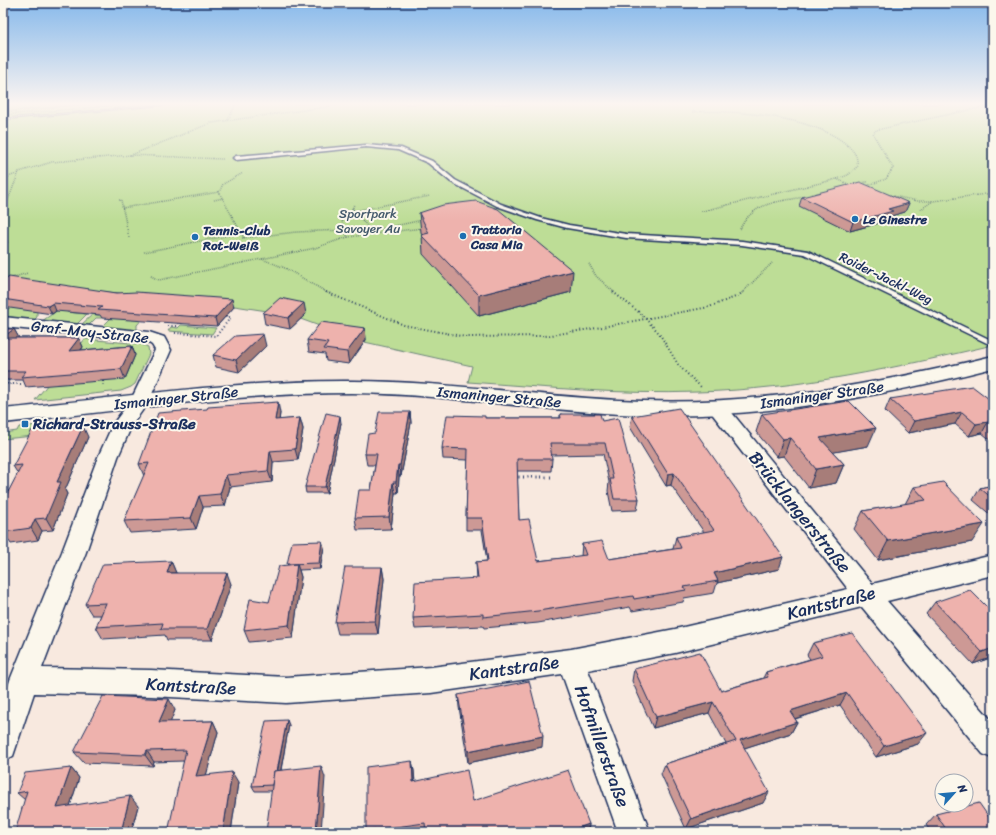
<svg xmlns="http://www.w3.org/2000/svg" width="996" height="835" font-family="Sriracha,sans-serif">
	<style>
		.green { fill: #bddd96; stroke: #6c867a }
		.lines { fill: none; stroke-linecap: round; stroke-linejoin: round }
		.lane-casing { stroke: #1b2f5e; stroke-width: 3 }
		.street-casing { stroke: #1b2f5e; stroke-width: 3 }
		.secondary-casing { stroke: #1b2f5e; stroke-width: 3 }
		.path-far2 { stroke: #1b2f5e; stroke-width: 1.5; stroke-dasharray: 0.5 1.5; stroke-linecap: butt }
		.path-far1 { stroke: #1b2f5e; stroke-width: 2; stroke-dasharray: 1 2.5; stroke-linecap: butt }
		.path { stroke: #1b2f5e; stroke-width: 3; stroke-dasharray: 1 3.5; stroke-linecap: butt }
		.lane { fill: #fbf7ec; fill-rule: evenodd }
		.street { fill: #fbf7ec; fill-rule: evenodd }
		.secondary { fill: #fbf7ec; fill-rule: evenodd }
		.wall { fill: #cd9995; stroke: #1b2f5e }
		.shaded-wall { fill: #a77d79; stroke: #1b2f5e }
		.building { fill: #eeb2ad; stroke: #1b2f5e }
		.poi-dot { fill: #1f6fb2; stroke: #fbf7ec; stroke-width: 1.5 }
		.labels { text-anchor: middle; dominant-baseline: central; stroke-width: 4; stroke-linejoin: round; paint-order: stroke }
		.far-park-label { font-size: 13px; fill: #445a6c; stroke: #fbf7ec }
		.far-poi-label { font-size: 13px; font-weight: bold; fill: #1b2f5e; stroke: #fbf7ec; text-anchor: start }
		.far-street-label { font-size: 13px; fill: #1b2f5e; stroke: #fbf7ec }
		.street-label { font-size: 15px; fill: #1b2f5e; stroke: #fbf7ec }
		.poi-label { font-size: 15px; font-weight: bold; fill: #1b2f5e; stroke: #fbf7ec; text-anchor: start }
		.near-street-label { font-size: 18px; fill: #1b2f5e; stroke: #fbf7ec }
	</style>
	<rect width="100%" height="100%" fill="#f8e9df"/>
	<filter id="ink" filterUnits="userSpaceOnUse"><feTurbulence type="fractalNoise" baseFrequency=".025" numOctaves="2"/><feDisplacementMap in="SourceGraphic" scale="8" xChannelSelector="R" yChannelSelector="G"/><feConvolveMatrix kernelMatrix="1 2 1 2 8 2 1 2 1" color-interpolation-filters="sRGB"/></filter>
	<g filter="url(#ink)">
		<g class="green">
			<polygon points="3,104 167,104 3,118 3,110 10,109 3,108"/>
			<path d="M182,104h811v241c-99,23 -193,44 -295,47 -77,3 -154,-5 -230,-10l4,-16 -112,-25 -73,-27 -92,-14 -51,17 -7,8v6l-35,-4 20,-20 -7,-1 -13,12h-6l-8,8 -7,-1 12,-11 6,1 -32,-3 20,2 -11,11 -34,-4 22,-15 -27,3v8l-3,3 -31,-4v-5l16,-11 -16,-15v-165z"/>
			<polygon points="181,325 216,328 212,334 168,331 171,327 178,328"/>
			<polygon points="85,339 141,344 148,347 149,354 135,384 131,387 121,391 35,400"/>
			<polygon points="59,423 55,434 3,439 3,433 17,431 19,427"/>
		</g>
		<g class="lines">
			<defs>
				<polygon id="lane" points="366,145 401,148 432,161 455,180 501,204 541,218 569,225 626,234 742,241 808,251 993,341 993,346 804,254 742,245 626,238 567,228 537,220 497,206 451,182 428,163 398,150 366,147 236,160 233,158 236,156"/>
				<polygon id="street" points="3,317 149,332 164,337 171,350 149,401 132,425 118,457 86,552 42,668 151,670 286,677 431,667 571,649 675,629 848,589 710,411 708,407 710,403 717,401 724,403 872,584 993,555 993,575 887,601 993,722 993,759 983,754 862,607 675,653 588,670 650,832 618,832 562,674 431,693 286,703 151,696 34,693 13,756 3,761 3,702 10,680 62,552 98,457 113,424 131,400 155,350 152,345 146,341 3,327"/>
				<path id="secondary" d="M993,356v12c-115,29 -232,51 -351,47 -97,-3 -193,-21 -290,-22 -117,0 -233,18 -349,30v-14c116,-11 232,-29 349,-28 97,0 193,17 290,20 119,4 236,-17 351,-45z"/>
			</defs>
			<use href="#lane" class="lane-casing"/>
			<use href="#street" class="street-casing"/>
			<use href="#secondary" class="secondary-casing"/>
			<g class="path-far2">
				<polyline points="3,112 89,104"/>
				<path d="M692,112c40,-3 139,5 163,42 2,3 2,8 3,12l-10,9 -11,4 -139,33"/>
				<polyline points="3,115 134,104"/>
				<polyline points="3,119 174,104"/>
				<polyline points="228,120 236,104"/>
				<polyline points="223,159 131,155 211,123 347,104"/>
				<polyline points="3,179 19,173"/>
				<polyline points="837,179 853,186"/>
				<polyline points="861,184 868,182 862,180"/>
				<polyline points="866,186 886,179 893,168 873,134 876,130 993,105"/>
				<polyline points="219,192 223,184 243,173"/>
				<polyline points="888,195 918,201 932,201"/>
				<polyline points="119,200 121,200 129,238"/>
				<polyline points="214,200 223,198"/>
				<polyline points="122,208 219,192 244,238"/>
				<polyline points="352,208 372,232"/>
				<polyline points="921,209 933,201 993,193"/>
				<polyline points="354,211 430,196"/>
				<polyline points="3,213 19,172 52,162 131,155"/>
				<polyline points="341,218 344,227 343,230"/>
				<polyline points="342,220 350,216 354,204"/>
				<path d="M740,229c13,-27 37,-27 64,-32"/>
				<polyline points="372,231 422,220"/>
				<polyline points="3,232 8,243"/>
				<polyline points="242,238 297,232 343,230 348,237 423,228"/>
				<polyline points="144,252 241,233"/>
				<polyline points="262,259 285,268 328,293"/>
				<polyline points="589,264 596,276 615,293"/>
				<polyline points="151,276 159,280 315,248 348,237"/>
				<polyline points="11,278 28,273"/>
				<polyline points="742,293 773,262"/>
			</g>
			<g class="path-far1">
				<polyline points="326,292 404,325 466,337 545,336 591,329 709,307 738,296 743,292"/>
				<polyline points="613,292 640,313 659,333 679,366 702,388"/>
				<polyline points="988,296 993,303"/>
				<polyline points="986,303 993,305"/>
				<polyline points="168,326 176,326 180,322"/>
				<polyline points="175,333 216,336 231,317 225,317"/>
				<polyline points="9,380 7,384 21,384"/>
				<polyline points="103,381 103,385"/>
			</g>
			<polyline class="path" points="514,477 553,477"/>
			<use href="#lane" class="lane"/>
			<use href="#street" class="street"/>
			<use href="#secondary" class="secondary"/>
		</g>
		<g class="wall">
			<polygon points="802,197 909,203 905,212 891,216 890,220 850,231 799,206"/>
			<polygon points="419,213 571,292 479,316 423,254 422,235 421,232"/>
			<polygon points="3,282 117,293 234,307 217,326 102,318 100,315 56,311 52,314 3,307"/>
			<polygon points="263,313 306,314 290,329 265,324"/>
			<polygon points="365,328 366,340 349,364 326,361 325,354 309,352 307,340"/>
			<polygon points="3,329 14,329 19,338 79,338 83,347 81,350 132,346 135,355 125,379 26,387 23,380 3,380"/>
			<polygon points="266,346 239,372 216,367 213,355"/>
			<polygon points="890,399 993,402 993,442 982,433 969,436 955,424 908,433 885,411"/>
			<polygon points="410,412 411,423 401,476 399,476 398,493 395,493 391,529 357,530 355,518 371,490 375,465 367,465 365,454 375,433"/>
			<polygon points="280,413 279,420 300,418 303,429 298,460 273,462 272,482 230,487 225,506 203,507 196,529 130,533 124,521 144,476 139,464"/>
			<polygon points="560,414 602,421 639,499 637,510 612,511 608,491 609,482 603,454 551,455 552,459 551,471 517,471 519,520 538,561 581,556 582,544 609,559 673,549 676,537 704,532 671,485 666,486 630,427 632,416 779,569 717,583 714,593 684,598 683,602 632,611 630,607 538,623 484,628 483,626 415,629 413,618 477,579 476,562 487,561 482,530 466,530 466,518 468,460 443,459 442,448 485,418 560,418"/>
			<polygon points="762,414 868,446 833,452 844,464 836,483 809,488 784,456 777,457 756,432"/>
			<polygon points="341,423 327,493 306,493 305,487"/>
			<polygon points="88,437 65,490 67,494 53,530 42,531 38,540 11,544 3,532 3,502 18,474 13,466"/>
			<polygon points="993,485 993,517 973,500 980,488"/>
			<polygon points="914,487 972,542 878,560 854,529 863,511 905,504"/>
			<polygon points="324,547 320,569 299,570 301,577 293,638 249,642 244,630 269,602 288,565 287,564"/>
			<polygon points="171,561 176,573 231,584 212,640 167,640 165,635 103,639 96,627 101,615 92,615 85,604"/>
			<polygon points="382,567 384,579 378,634 338,634 335,622"/>
			<polygon points="935,602 993,613 993,657 973,664 926,614"/>
			<polygon points="813,643 918,744 876,757 840,705 795,719 797,722 791,733 744,748 763,803 686,829 661,774 665,764 726,744 709,713 653,728 632,681 634,669 721,691 763,678 766,672 810,659 807,655"/>
			<polygon points="458,695 542,747 468,763 459,707"/>
			<polygon points="175,710 170,722 213,721 218,732 206,775 238,782 231,832 183,761 154,762 153,766 84,763 74,752"/>
			<polygon points="289,725 281,770 325,777 271,791 255,791 252,786"/>
			<polygon points="412,761 414,771 415,782 473,801 589,824 588,832 366,832 366,831"/>
			<polygon points="71,768 79,778 70,806 138,806 131,832 25,800 17,793"/>
			<polygon points="936,814 993,832 931,832 926,825"/>
		</g>
		<g class="shaded-wall">
			<polygon points="909,203 905,212 891,216 890,220 850,231 853,222 888,209"/>
			<polygon points="573,271 571,292 479,316 479,295"/>
			<polygon points="232,299 234,307 217,326 215,318"/>
			<polygon points="53,303 56,311 52,314 48,306"/>
			<polygon points="304,303 306,314 290,329 288,318"/>
			<polygon points="365,328 366,340 349,364 347,352"/>
			<polygon points="14,329 19,338 3,339 3,337"/>
			<polygon points="263,334 266,346 239,372 236,360"/>
			<polygon points="79,338 83,347 73,360 69,351"/>
			<polygon points="132,346 135,355 125,379 121,369"/>
			<polygon points="278,402 280,413 278,431 275,420"/>
			<polygon points="410,412 411,423 401,476 400,465"/>
			<polygon points="962,412 955,424 908,433 914,421"/>
			<polygon points="340,416 341,423 327,493 325,487"/>
			<polygon points="300,418 303,429 298,460 295,449"/>
			<polygon points="988,422 982,433 969,436 976,424"/>
			<polygon points="83,426 88,437 65,490 67,494 53,530 46,518 57,482"/>
			<polygon points="876,428 868,446 813,456 820,438"/>
			<polygon points="790,438 784,456 777,457 783,439"/>
			<polygon points="270,451 273,462 272,482 268,471"/>
			<polygon points="844,464 836,483 809,488 816,469"/>
			<polygon points="398,465 399,476 398,493 396,482"/>
			<polygon points="674,473 671,485 666,486 668,474"/>
			<polygon points="226,475 230,487 225,506 220,494"/>
			<polygon points="393,482 395,493 391,529 389,517"/>
			<polygon points="199,496 203,507 196,529 191,518"/>
			<polygon points="35,519 42,531 38,540 31,528"/>
			<polygon points="984,524 972,542 878,560 888,541"/>
			<polygon points="322,541 324,547 320,569 319,563"/>
			<polygon points="783,557 779,569 717,583 718,581 714,573"/>
			<polygon points="171,561 176,573 167,573"/>
			<polygon points="297,564 301,577 293,638 289,625"/>
			<polygon points="382,567 384,579 378,634 375,621"/>
			<polygon points="227,573 231,584 212,640 207,629"/>
			<polygon points="993,648 993,657 973,664 982,652"/>
			<polygon points="847,693 840,705 784,722 790,711"/>
			<polygon points="169,699 175,710 166,734 159,722"/>
			<polygon points="713,702 709,713 653,728 656,717"/>
			<polygon points="287,720 289,725 277,790 275,785"/>
			<polygon points="213,721 218,732 203,787 196,776"/>
			<polygon points="797,722 791,733 735,751 740,740"/>
			<polygon points="927,733 918,744 876,757 884,746"/>
			<polygon points="543,736 542,747 468,763 468,751"/>
			<polygon points="147,751 154,762 153,766 145,755"/>
			<polygon points="412,761 414,771 415,791 413,782"/>
			<polygon points="321,766 325,777 321,832 316,832"/>
			<polygon points="71,768 79,778 66,818 57,808"/>
			<polygon points="232,772 238,782 231,832 223,832"/>
			<polygon points="769,792 763,803 686,829 691,819"/>
			<polygon points="130,796 138,806 131,832 121,832"/>
			<polygon points="589,824 588,832 567,832"/>
		</g>
		<g class="building">
			<polygon points="860,182 909,203 888,209 893,211 853,222 802,197"/>
			<polygon points="476,201 498,209 573,271 479,295 421,235 429,233 419,213 443,205"/>
			<polygon points="9,277 117,293 136,292 232,299 215,318 98,310 102,307 53,303 48,306 3,299 3,282"/>
			<polygon points="280,298 304,303 288,318 263,313"/>
			<polygon points="321,322 365,328 347,352 324,349 328,343 307,340"/>
			<polygon points="3,329 14,329 3,337"/>
			<polygon points="263,334 236,360 213,355 235,336"/>
			<polygon points="3,338 79,338 69,351 132,346 121,369 21,377 26,371 3,371"/>
			<polygon points="972,386 993,402 993,425 988,422 976,424 962,412 914,421 890,399"/>
			<polygon points="849,401 876,428 820,438 844,464 816,469 790,438 783,439 762,414"/>
			<polygon points="278,402 275,420 300,418 295,449 270,451 268,471 226,475 220,494 199,496 191,518 124,521 149,463 139,464 158,413 207,409 208,407"/>
			<polygon points="679,408 783,557 714,573 718,581 684,587 686,590 634,599 633,596 538,611 483,617 483,614 413,618 415,582 478,578 476,562 488,561 482,518 466,518 468,449 442,448 447,415 485,416 485,418 561,418 560,414 600,414 602,421 618,418 639,499 614,499 610,479 613,479 605,443 550,443 552,459 517,459 519,520 529,519 538,561 586,555 582,544 602,541 609,559 681,548 676,537 714,530 674,473 668,474 632,416"/>
			<polygon points="379,412 410,412 400,465 398,465 396,482 393,482 389,517 355,518 359,490 371,490 377,454 365,454 368,434 375,433"/>
			<polygon points="326,413 340,416 325,487 305,487"/>
			<polygon points="83,426 57,482 61,482 46,518 35,519 31,528 3,532 7,522 3,523 3,502 22,465 13,466 32,430"/>
			<polygon points="943,482 984,524 888,541 863,511 926,500 914,487"/>
			<polygon points="993,485 993,499 980,488"/>
			<polygon points="322,541 319,563 287,564 292,542"/>
			<polygon points="171,561 167,573 227,573 207,629 161,629 163,623 96,627 106,603 85,604 103,564"/>
			<polygon points="297,564 289,625 244,630 250,599 269,602 279,566"/>
			<polygon points="345,567 382,567 375,621 335,622"/>
			<polygon points="970,590 993,613 993,648 982,652 935,602"/>
			<polygon points="852,633 927,733 884,746 847,693 790,711 797,722 740,740 769,792 691,819 665,764 736,741 713,702 656,717 634,669 700,652 721,691 768,677 766,672 822,656 813,643"/>
			<polygon points="529,681 543,736 468,751 458,695"/>
			<polygon points="103,696 169,699 159,722 213,721 196,776 232,772 223,832 168,832 186,750 147,751 145,755 74,752"/>
			<polygon points="287,720 277,771 274,771 272,785 252,786 266,721"/>
			<polygon points="412,761 413,782 467,770 473,801 568,770 589,824 567,832 426,832 425,823 366,831 366,767"/>
			<polygon points="321,766 316,832 266,832 274,771"/>
			<polygon points="71,768 57,808 130,796 121,832 15,832 27,791 17,793 25,773"/>
			<polygon points="979,803 993,823 993,832 948,832 936,814"/>
		</g>
	</g>
	<linearGradient id="sky" x2="0" y2="1"><stop stop-color="#87b9eb"/><stop offset="0.47" stop-color="#fcf5f1"/><stop offset="1" stop-color="#fcf5f1" stop-opacity="0"/></linearGradient>
	<rect width="996" height="221" fill="url(#sky)"/>
	<g class="poi-dot">
		<circle cx="855" cy="219" r="4"/>
		<circle cx="463" cy="236" r="4"/>
		<circle cx="195" cy="237" r="4"/>
		<rect x="21" y="420" width="8" height="8" rx="2"/>
	</g>
	<g class="labels">
		<g class="far-park-label">
			<text x="368" y="213">Sportpark<tspan x="368" dy="15">Savoyer Au</tspan></text>
		</g>
		<g class="far-poi-label">
			<text x="863" y="219">Le Ginestre</text>
			<text x="471" y="229">Trattoria<tspan x="471" dy="15">Casa Mia</tspan></text>
			<text x="203" y="230">Tennis-Club<tspan x="203" dy="15">Rot-Weiß</tspan></text>
		</g>
		<g class="far-street-label">
			<text transform="translate(886 278) rotate(26)">Roider-Jackl-Weg</text>
		</g>
		<g class="street-label">
			<text transform="translate(90 332) rotate(6)">Graf-Moy-Straße</text>
			<text transform="translate(822 395) rotate(-8)">Ismaninger Straße</text>
			<text transform="translate(499 397) rotate(5)">Ismaninger Straße</text>
			<text transform="translate(176 398) rotate(-6)">Ismaninger Straße</text>
		</g>
		<g class="poi-label">
			<text x="33" y="424">Richard-Strauss-Straße</text>
		</g>
		<g class="near-street-label">
			<text transform="translate(800 512) rotate(51)">Brücklangerstraße</text>
			<text transform="translate(831 603) rotate(-14)">Kantstraße</text>
			<text transform="translate(514 668) rotate(-8)">Kantstraße</text>
			<text transform="translate(191 686) rotate(3)">Kantstraße</text>
			<text transform="translate(602 746) rotate(70)">Hofmillerstraße</text>
		</g>
	</g>
	<rect width="996" height="835" fill="none" stroke="#fbf7ec" stroke-width="16"/>
	<rect x="8" y="8" width="980" height="819" fill="none" stroke="#1b2f5e" stroke-width="1.5" filter="url(#ink)"/>
	<g transform="translate(954 793) rotate(63)"><circle r="19" fill="#fbf7ec" stroke="#a1a7b3"/>
	<path d="M0-3L7 15L0 10L-7 15Z" fill="#1f6fb2"/>
	<text y="-6" font-size="11" font-weight="bold" text-anchor="middle" fill="#1b2f5e">N</text>
	</g>
</svg>
